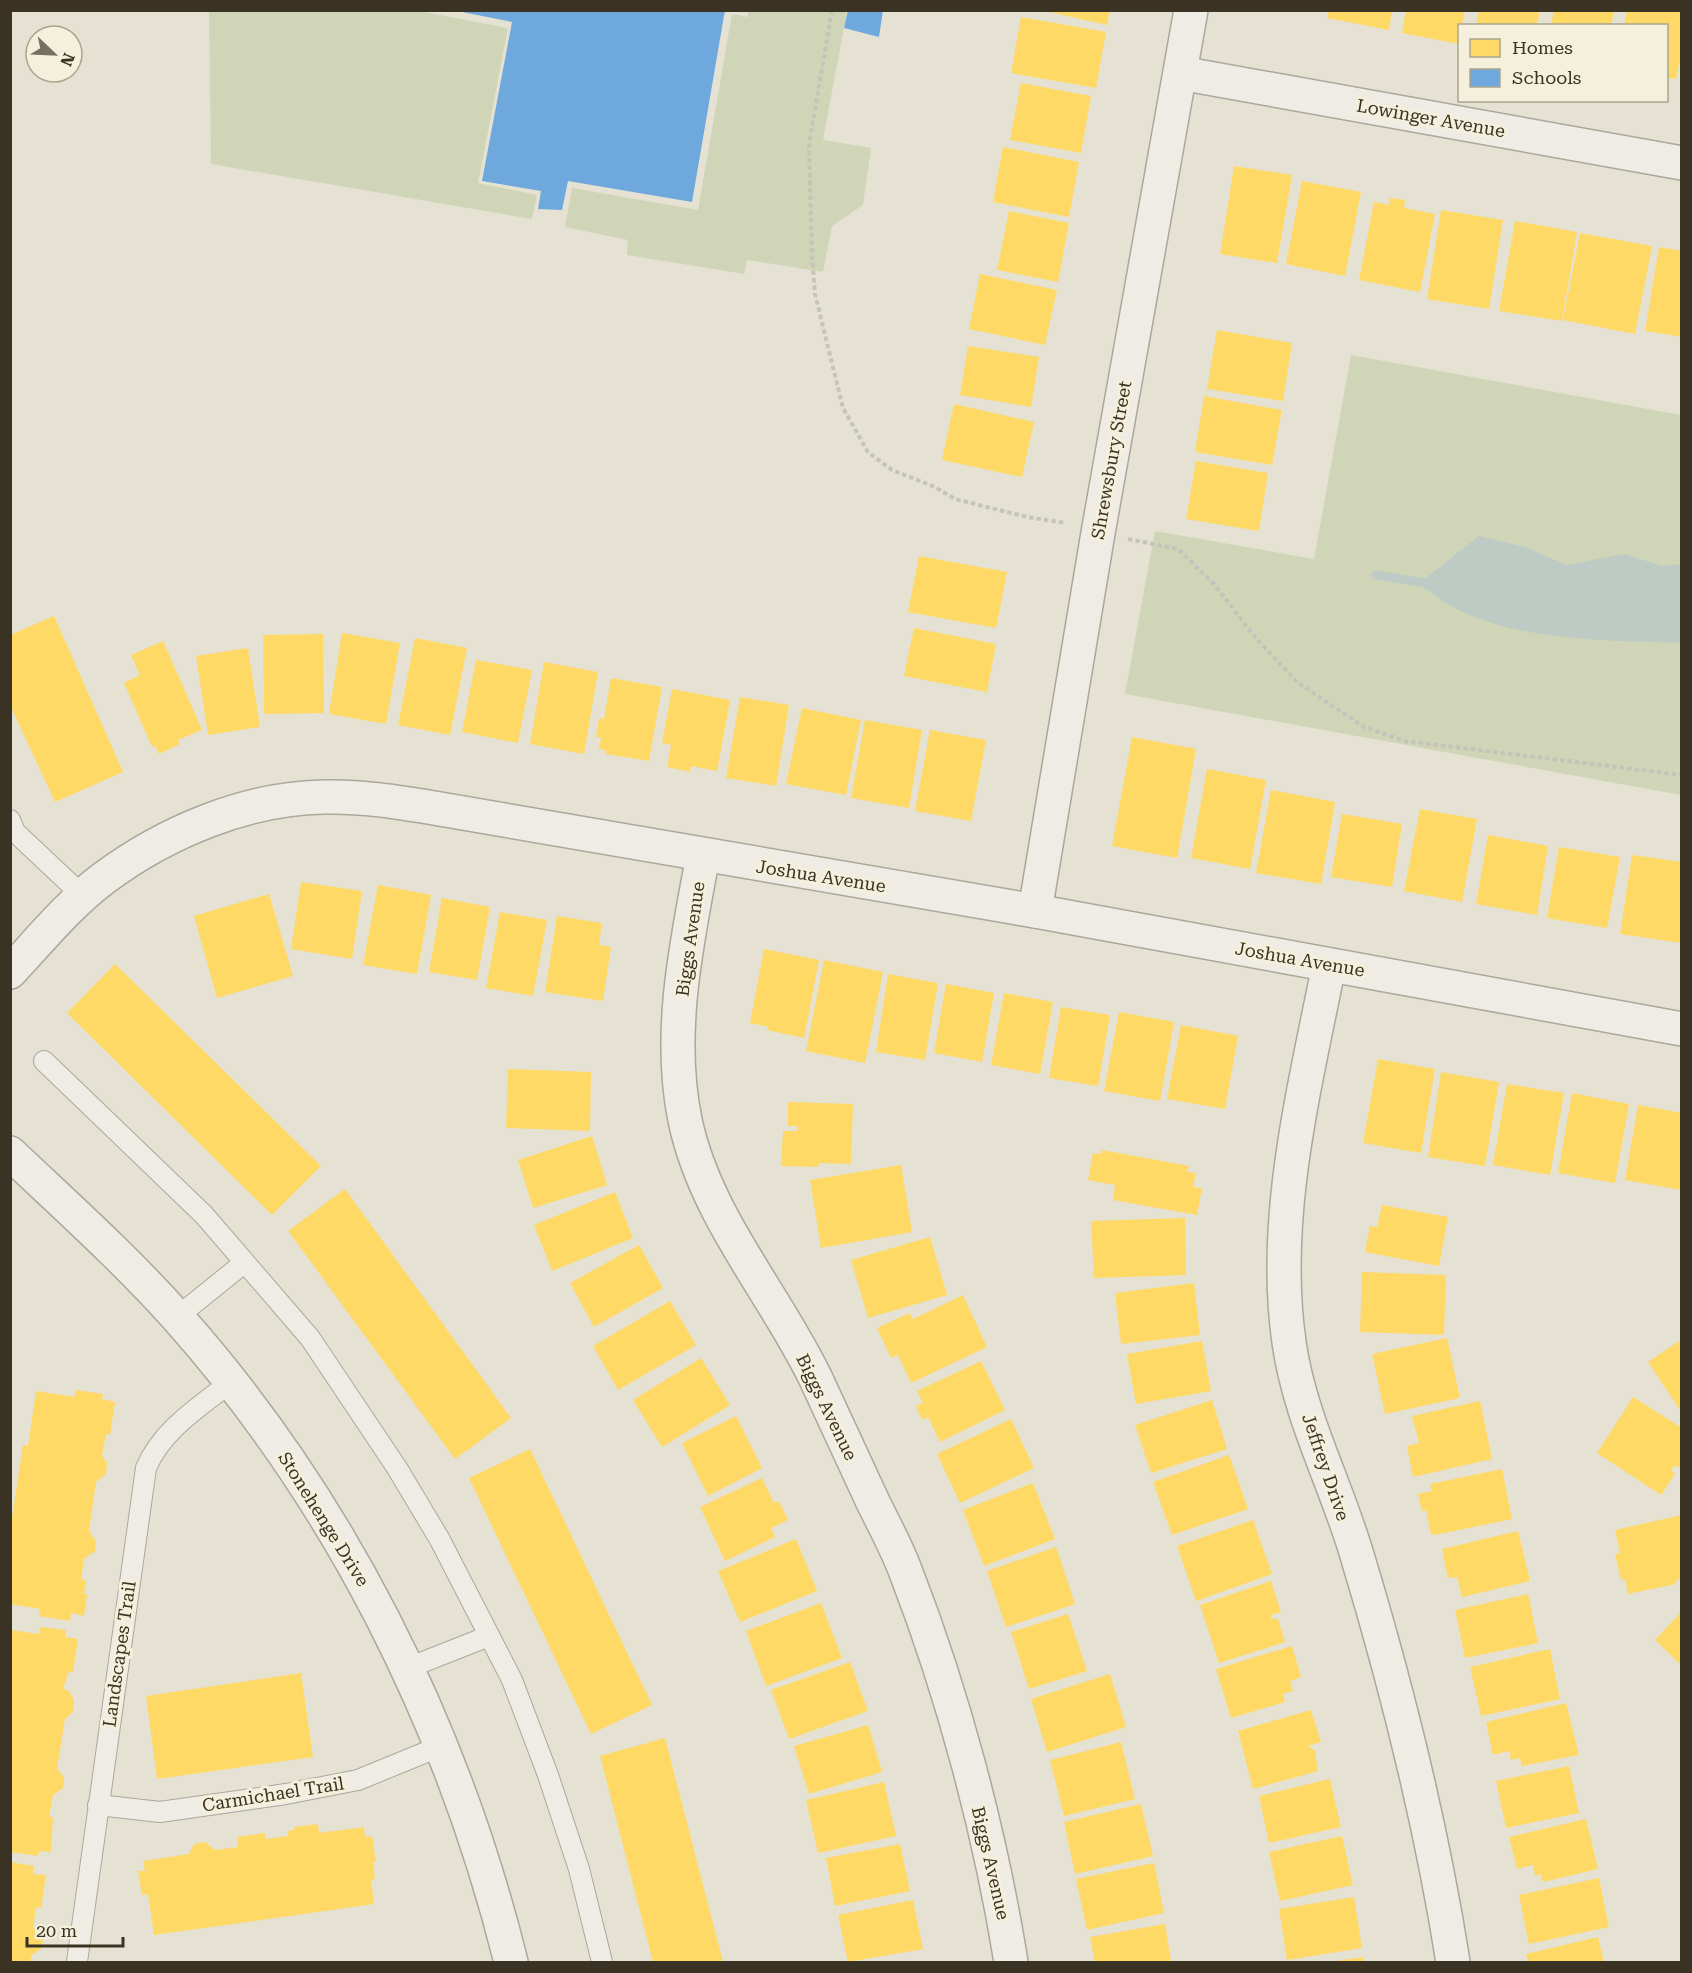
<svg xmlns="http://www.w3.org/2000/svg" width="1692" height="1973" font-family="'Roboto Serif',serif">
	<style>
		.green { fill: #d0d5b7 }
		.water { fill: #bdcbc4 }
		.homes { fill: #ffd966 }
		.schools { fill: #6fa8dc }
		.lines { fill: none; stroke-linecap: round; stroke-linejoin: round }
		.stream { stroke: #bdcbc4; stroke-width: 9 }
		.service-casing { stroke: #aba79b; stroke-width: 22 }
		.minor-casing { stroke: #aba79b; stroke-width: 36 }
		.tertiary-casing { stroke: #aba79b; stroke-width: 36 }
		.path { stroke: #c6c3bb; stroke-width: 4; stroke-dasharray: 4.5 3; stroke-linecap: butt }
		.service { stroke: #eeece4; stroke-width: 20 }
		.minor { stroke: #eeece4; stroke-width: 33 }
		.tertiary { stroke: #eeece4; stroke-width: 33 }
		.labels { text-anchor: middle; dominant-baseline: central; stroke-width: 6; stroke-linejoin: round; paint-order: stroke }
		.street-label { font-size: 18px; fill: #3a3223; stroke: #f4f0db }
	</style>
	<rect width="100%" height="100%" fill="#e5e2d3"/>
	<g class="green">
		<polygon points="258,10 419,11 508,28 478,183 537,195 532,219 211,164 209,11"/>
		<polygon points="748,11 847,11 823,140 871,148 863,205 832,226 823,272 747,260 744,274 627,255 628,240 565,227 572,188 698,210 732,14 748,17"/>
		<polygon points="1351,355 1681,415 1681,795 1125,694 1155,531 1314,559"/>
	</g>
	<path class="water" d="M1479,536l46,11 42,18 57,-11 38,12 19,-2v79c-83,-3 -198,0 -262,-60z"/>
	<g class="homes">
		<polygon points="1040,10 1110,10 1107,25"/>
		<polygon points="1329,10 1392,10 1389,30 1327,18"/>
		<polygon points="1406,10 1465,10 1462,26 1460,26 1459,44 1402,33"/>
		<polygon points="1479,10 1540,10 1537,26 1476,26"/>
		<polygon points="1554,10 1614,10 1611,26 1551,26"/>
		<polygon points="1627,10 1682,10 1682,50 1676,79 1666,78 1666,26 1624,26"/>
		<polygon points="1021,17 1106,32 1096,88 1011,73"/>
		<polygon points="1021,83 1091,96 1081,153 1010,140"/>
		<polygon points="1003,147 1079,162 1069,217 993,202"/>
		<polygon points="1234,166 1292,175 1277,263 1220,254"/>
		<polygon points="1302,181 1361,192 1345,276 1286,264"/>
		<polygon points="1390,198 1405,200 1404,208 1435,214 1420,292 1359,280 1374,202 1389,205"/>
		<polygon points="1441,210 1503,220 1489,309 1427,299"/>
		<polygon points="1009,211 1069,223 1058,282 997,270"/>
		<polygon points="1515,221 1577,232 1562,321 1499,311"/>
		<polygon points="1580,233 1652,246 1635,334 1563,320"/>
		<polygon points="1659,247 1682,251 1682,337 1645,331"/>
		<polygon points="980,274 1057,290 1045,345 969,329"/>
		<polygon points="1217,330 1292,343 1283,401 1207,389"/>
		<polygon points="968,346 1039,357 1031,407 960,395"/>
		<polygon points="1204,396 1282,410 1272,465 1195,452"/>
		<polygon points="954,404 1034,422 1022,477 942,460"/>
		<polygon points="1196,461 1268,473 1259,531 1186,519"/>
		<polygon points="919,556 1007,572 996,628 908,612"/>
		<polygon points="54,616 123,772 55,802 10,705 10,635"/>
		<polygon points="914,628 996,644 987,692 904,676"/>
		<polygon points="342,633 400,643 386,724 329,714"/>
		<polygon points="323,634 324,713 264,714 263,635"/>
		<polygon points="415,638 467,648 450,735 398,725"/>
		<polygon points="163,641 202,730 178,740 180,744 159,754 155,745 152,747 124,683 140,675 131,655"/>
		<polygon points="248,648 260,727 208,735 196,656"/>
		<polygon points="476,660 532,670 518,743 462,732"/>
		<polygon points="544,662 598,672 584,754 530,744"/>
		<polygon points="611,678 662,687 649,761 606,754 606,750 599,749 601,737 596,737 599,718 604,719"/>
		<polygon points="672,689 730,700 717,771 691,766 690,772 667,767 671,745 662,743"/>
		<polygon points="740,697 789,705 776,786 726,778"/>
		<polygon points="802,708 861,720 846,795 786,784"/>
		<polygon points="865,720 922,730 909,808 851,798"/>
		<polygon points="930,730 986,740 971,821 915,811"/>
		<polygon points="1132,737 1196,749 1177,858 1112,846"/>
		<polygon points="1207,769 1266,780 1250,869 1191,858"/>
		<polygon points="1271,790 1335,802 1321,884 1256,873"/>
		<polygon points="1420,809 1477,819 1462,902 1404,891"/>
		<polygon points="1342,814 1402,824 1392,887 1331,877"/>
		<polygon points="1488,835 1548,846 1537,915 1476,904"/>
		<polygon points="1559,847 1620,857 1607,928 1547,918"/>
		<polygon points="1632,855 1682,862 1682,943 1620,934"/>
		<polygon points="301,882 362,891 352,959 291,949"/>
		<polygon points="378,885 431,895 417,974 363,965"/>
		<polygon points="269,894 293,976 217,998 194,916"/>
		<polygon points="442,898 490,907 477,980 429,972"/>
		<polygon points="500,912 547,920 533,996 486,988"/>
		<polygon points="557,916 602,923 599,945 611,947 603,1001 545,992"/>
		<polygon points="764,949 819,960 804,1038 767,1030 768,1027 750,1023"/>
		<polygon points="824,960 883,972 865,1063 806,1051"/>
		<polygon points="115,964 321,1166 272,1215 67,1013"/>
		<polygon points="888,974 938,983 925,1060 876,1052"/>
		<polygon points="946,984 994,993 982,1062 934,1053"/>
		<polygon points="1004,993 1053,1002 1040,1074 991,1065"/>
		<polygon points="1061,1007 1110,1015 1098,1086 1049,1078"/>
		<polygon points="1119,1012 1174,1022 1160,1101 1104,1091"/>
		<polygon points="1181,1025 1238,1036 1225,1109 1167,1099"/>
		<polygon points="1378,1059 1435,1069 1421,1153 1363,1143"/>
		<polygon points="508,1069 591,1072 590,1131 506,1128"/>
		<polygon points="1441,1072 1499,1082 1485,1166 1428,1157"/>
		<polygon points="1507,1084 1564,1093 1550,1175 1493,1165"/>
		<polygon points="1572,1093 1629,1104 1615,1183 1558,1173"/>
		<polygon points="788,1102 853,1104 851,1164 819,1163 818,1167 781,1166 783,1131 797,1131 798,1126 788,1126"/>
		<polygon points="1638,1105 1682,1113 1681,1190 1625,1180"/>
		<polygon points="592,1136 607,1185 533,1208 518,1160"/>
		<polygon points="1102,1150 1189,1166 1187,1172 1196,1173 1193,1187 1202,1188 1197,1215 1113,1200 1115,1185 1088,1180 1093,1153 1102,1154"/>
		<polygon points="901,1165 912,1232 821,1248 810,1180"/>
		<polygon points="345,1189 511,1418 455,1459 288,1231"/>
		<polygon points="615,1192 633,1238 552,1271 534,1225"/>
		<polygon points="1382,1205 1448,1217 1439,1266 1365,1252 1370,1226 1377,1227"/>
		<polygon points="1185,1218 1186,1275 1094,1278 1091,1221"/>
		<polygon points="930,1237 947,1295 868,1318 851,1260"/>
		<polygon points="639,1245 663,1288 594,1327 570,1283"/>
		<polygon points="1362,1272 1446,1275 1444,1335 1360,1332"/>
		<polygon points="1194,1283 1200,1335 1121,1344 1115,1293"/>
		<polygon points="963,1295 987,1347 911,1383 898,1355 891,1358 877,1328 909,1313 913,1319"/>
		<polygon points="670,1301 696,1345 618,1390 593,1346"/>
		<polygon points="1447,1338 1460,1398 1385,1414 1372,1354"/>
		<polygon points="1682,1339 1682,1413 1648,1362"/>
		<polygon points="1202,1341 1211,1391 1136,1404 1127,1354"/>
		<polygon points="701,1358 730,1405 662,1447 633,1400"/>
		<polygon points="981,1361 1005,1410 940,1442 928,1417 922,1420 916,1406 923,1403 917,1391"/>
		<polygon points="76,1390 103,1394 102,1399 115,1402 110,1435 106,1434 102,1456 107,1463 106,1474 96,1482 89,1531 96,1541 95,1551 84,1559 81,1579 86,1580 84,1594 87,1594 84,1616 71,1613 70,1621 39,1616 40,1609 10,1604 10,1531 23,1445 28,1446 36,1391 75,1397"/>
		<polygon points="1633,1397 1682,1428 1682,1469 1675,1465 1671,1471 1675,1474 1661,1495 1597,1453"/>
		<polygon points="1212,1400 1227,1449 1151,1473 1135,1425"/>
		<polygon points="1480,1401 1492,1459 1413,1477 1407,1446 1419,1443 1412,1416"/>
		<polygon points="736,1416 762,1468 708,1496 682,1443"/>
		<polygon points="1011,1419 1034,1468 960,1503 937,1454"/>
		<polygon points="530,1449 652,1705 591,1734 469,1478"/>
		<polygon points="1229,1455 1248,1509 1172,1535 1153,1482"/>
		<polygon points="1502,1469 1512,1519 1435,1535 1431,1534 1426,1510 1422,1511 1418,1494 1432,1491 1430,1484"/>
		<polygon points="762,1478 774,1503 779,1501 788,1520 771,1528 775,1537 725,1561 700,1507"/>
		<polygon points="1033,1483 1055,1539 984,1566 963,1510"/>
		<polygon points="1682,1515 1682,1579 1676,1580 1676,1584 1628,1594 1625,1579 1621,1580 1615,1554 1620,1553 1615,1530"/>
		<polygon points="1253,1520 1272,1574 1196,1601 1177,1546"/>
		<polygon points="1518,1531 1530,1581 1462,1597 1457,1577 1448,1578 1442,1549"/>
		<polygon points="796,1539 817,1591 740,1622 718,1571"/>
		<polygon points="1056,1547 1075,1604 1006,1627 987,1571"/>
		<polygon points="1271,1581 1281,1612 1271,1615 1271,1619 1278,1619 1285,1642 1219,1663 1200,1605"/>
		<polygon points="1528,1594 1538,1643 1465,1658 1455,1610"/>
		<polygon points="821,1603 842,1658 766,1686 746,1631"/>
		<polygon points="1682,1611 1682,1666 1655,1640"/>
		<polygon points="1068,1614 1087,1671 1029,1689 1011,1632"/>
		<polygon points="40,1627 66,1630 65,1637 78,1639 73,1672 69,1671 63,1689 68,1690 74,1700 73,1712 65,1719 57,1769 64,1777 63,1788 53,1795 49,1817 53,1817 51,1852 39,1851 38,1856 10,1852 10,1630 39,1634"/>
		<polygon points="1292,1646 1301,1677 1290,1681 1293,1691 1283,1694 1285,1702 1231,1718 1216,1669"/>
		<polygon points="1550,1649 1560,1699 1481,1716 1470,1667"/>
		<polygon points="850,1662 868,1711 789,1739 771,1690"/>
		<polygon points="301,1673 313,1757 157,1779 146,1696"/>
		<polygon points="1110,1674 1126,1727 1047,1752 1031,1699"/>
		<polygon points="1566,1703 1579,1755 1522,1766 1520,1758 1511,1760 1509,1751 1493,1755 1486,1722"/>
		<polygon points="1311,1710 1321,1742 1308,1746 1315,1751 1318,1771 1253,1789 1238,1731"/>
		<polygon points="868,1725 882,1772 809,1794 794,1746"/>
		<polygon points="665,1738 723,1962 653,1962 600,1756"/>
		<polygon points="1121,1742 1135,1799 1064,1816 1050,1760"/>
		<polygon points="1569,1766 1579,1813 1506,1828 1496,1781"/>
		<polygon points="1330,1779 1341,1827 1269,1843 1259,1796"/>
		<polygon points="884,1782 896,1836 818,1853 806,1800"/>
		<polygon points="1141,1804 1153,1856 1075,1874 1064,1822"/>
		<polygon points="1586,1819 1598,1869 1543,1882 1541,1874 1535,1876 1533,1865 1517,1869 1509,1837"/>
		<polygon points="318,1824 319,1833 364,1827 365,1837 372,1836 376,1862 373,1862 375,1879 371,1880 374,1904 154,1935 148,1894 142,1895 138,1871 145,1871 143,1861 189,1854 194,1844 205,1842 215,1850 238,1847 237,1837 265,1833 266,1839 288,1836 288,1831 294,1830 294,1827"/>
		<polygon points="1342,1836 1353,1885 1280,1901 1269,1852"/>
		<polygon points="900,1844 910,1891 835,1906 826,1858"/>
		<polygon points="10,1862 34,1866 33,1874 46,1875 41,1908 36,1907 33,1928 43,1937 42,1948 32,1955 30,1962 10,1962"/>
		<polygon points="1154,1863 1164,1913 1087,1930 1076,1879"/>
		<polygon points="1599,1878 1609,1927 1529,1944 1519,1895"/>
		<polygon points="1354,1897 1362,1948 1287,1960 1279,1909"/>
		<polygon points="913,1900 923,1949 848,1962 838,1915"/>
		<polygon points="1165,1924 1171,1962 1095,1962 1090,1937"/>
		<polygon points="1598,1937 1604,1962 1528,1962 1526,1954"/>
		<polygon points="1363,1957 1364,1962 1336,1962 1335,1961"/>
	</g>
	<g class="schools">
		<polygon points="452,10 725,10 692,202 568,181 562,210 538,209 541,191 482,181 512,22"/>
		<polygon points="848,10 883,10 879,37 844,28"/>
	</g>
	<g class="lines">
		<polyline class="stream" points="1376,575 1430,584"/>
		<defs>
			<g id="service">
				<polyline points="10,820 15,832 83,896"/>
				<polyline points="44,1061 204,1215 310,1338 397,1468 440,1540 512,1680 548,1775 579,1869 602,1962"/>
				<polyline points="177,1317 244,1263"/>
				<polyline points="408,1668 489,1636"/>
				<polyline points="98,1805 160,1812 286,1794 358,1780 441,1746"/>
				<path d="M77,1962l69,-494c16,-38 53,-61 85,-86"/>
			</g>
			<g id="minor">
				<polyline points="1180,73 1682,163"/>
				<path d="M703,856c-16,85 -36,177 -18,264 20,96 88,171 130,257 19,41 38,82 57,123 11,23 24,46 33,70 48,123 85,262 106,392"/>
				<polyline points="1035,911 1098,533 1191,10"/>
				<path d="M1329,965c-24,122 -58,252 -40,377 10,73 46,140 67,210 41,135 75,271 97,410"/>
				<path d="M10,972c30,-32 59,-68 94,-94 62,-46 143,-80 220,-81 37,-1 74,5 110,11l601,103 647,118"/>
			</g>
			<path id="tertiary" d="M10,1153c57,54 115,106 167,164 163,183 275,408 334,645"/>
		</defs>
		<use href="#service" class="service-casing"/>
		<use href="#minor" class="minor-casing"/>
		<use href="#tertiary" class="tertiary-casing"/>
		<g class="path">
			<polyline points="832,10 809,144 812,256 815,294 843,408 868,452 892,470 935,487 955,499 1027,517 1066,523"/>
			<polyline points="1128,539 1178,549 1214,584 1255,637 1297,682 1364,727 1405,741 1682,775"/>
		</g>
		<use href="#service" class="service"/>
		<use href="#minor" class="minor"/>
		<use href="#tertiary" class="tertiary"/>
	</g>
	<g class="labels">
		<g class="street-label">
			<text transform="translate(1431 118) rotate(10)">Lowinger Avenue</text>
			<text transform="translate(1111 460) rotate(-80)">Shrewsbury Street</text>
			<text transform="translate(821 876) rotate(9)">Joshua Avenue</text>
			<text transform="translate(690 939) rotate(-82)">Biggs Avenue</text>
			<text transform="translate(1300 959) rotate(10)">Joshua Avenue</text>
			<text transform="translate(827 1407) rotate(64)">Biggs Avenue</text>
			<text transform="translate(1326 1467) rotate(71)">Jeffrey Drive</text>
			<text transform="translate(324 1519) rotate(58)">Stonehenge Drive</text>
			<text transform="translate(119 1654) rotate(-82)">Landscapes Trail</text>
			<text transform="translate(273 1794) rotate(-9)">Carmichael Trail</text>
			<text transform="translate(991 1863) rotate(77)">Biggs Avenue</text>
		</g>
	</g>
	<rect width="1692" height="1973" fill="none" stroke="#3a3223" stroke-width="24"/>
	<rect x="1458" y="24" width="210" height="78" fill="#f4f0db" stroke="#aaa491" stroke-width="1.5"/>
	<rect x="1470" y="39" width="30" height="18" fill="#ffd966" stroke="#aaa491" stroke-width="1.5"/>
	<text x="1512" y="54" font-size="18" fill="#3a3223">Homes</text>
	<rect x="1470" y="69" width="30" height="18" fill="#6fa8dc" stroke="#aaa491" stroke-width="1.5"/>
	<text x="1512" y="84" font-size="18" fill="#3a3223">Schools</text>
	<g transform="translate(54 54) rotate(113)"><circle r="28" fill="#f4f0db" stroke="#aaa491" stroke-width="1.5"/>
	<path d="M0-4.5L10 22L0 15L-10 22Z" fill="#767061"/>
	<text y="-9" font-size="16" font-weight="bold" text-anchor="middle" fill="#3a3223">N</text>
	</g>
	<path d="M27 1937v9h96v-9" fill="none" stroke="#3a3223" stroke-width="3"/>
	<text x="36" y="1937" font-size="18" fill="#3a3223" stroke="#f4f0db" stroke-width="4.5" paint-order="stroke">20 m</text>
</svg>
